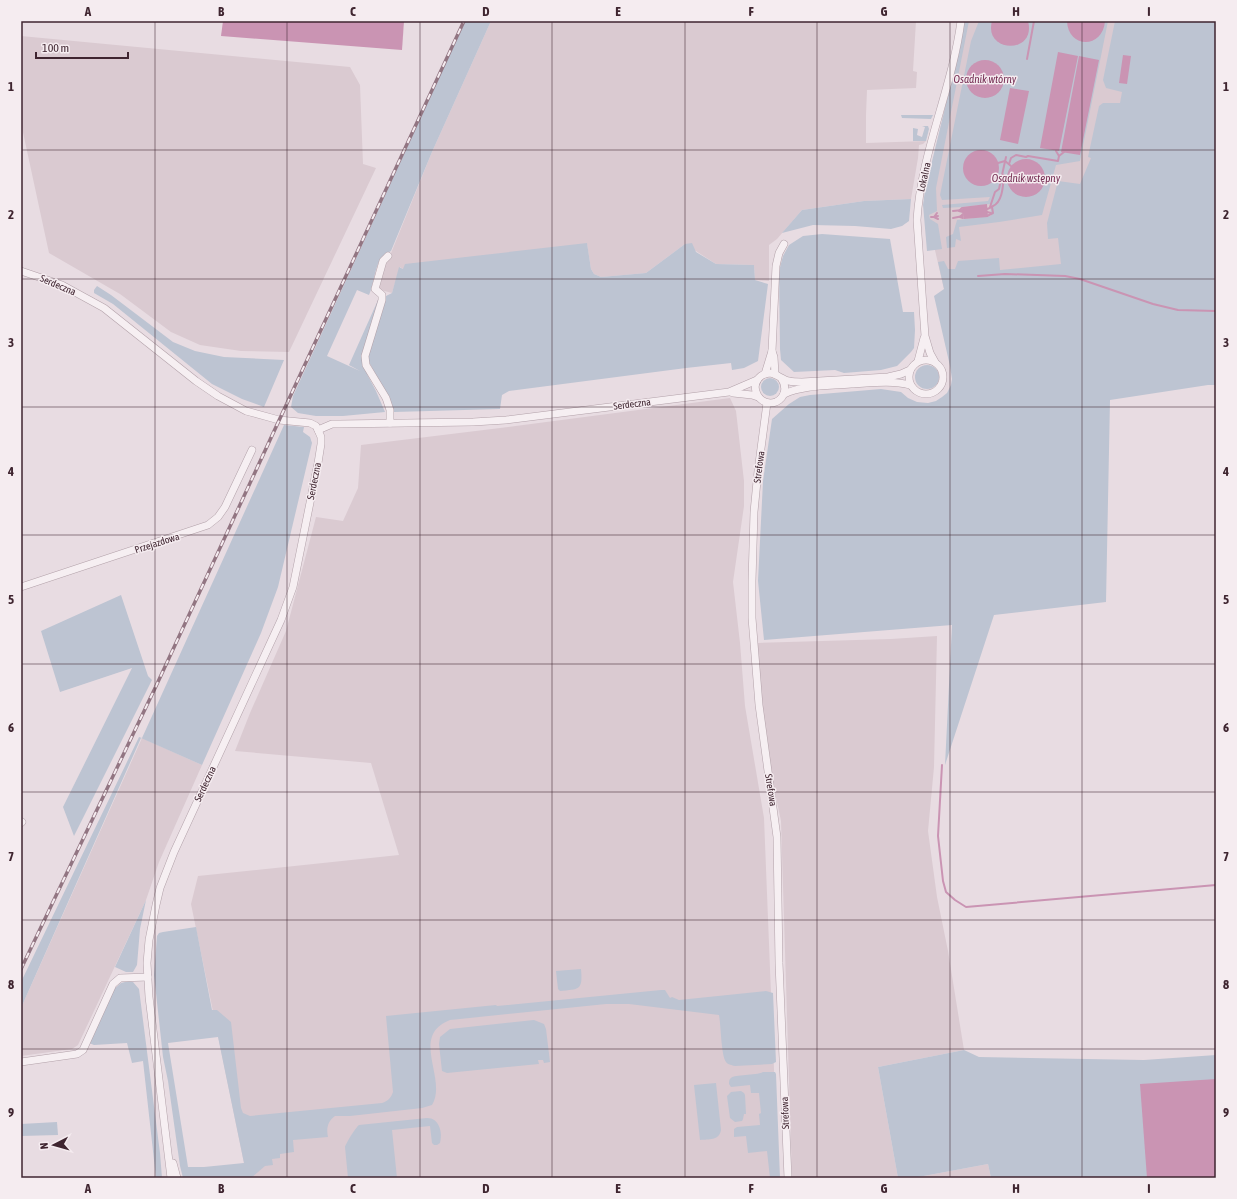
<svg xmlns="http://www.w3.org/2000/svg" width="1237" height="1199" font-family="'Asap Condensed',sans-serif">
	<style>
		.built { fill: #dacad1 }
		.green { fill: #bdc4d2; fill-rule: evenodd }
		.water { fill: #ca94b3 }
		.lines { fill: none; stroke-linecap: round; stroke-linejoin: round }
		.stream { stroke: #ca94b3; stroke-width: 2 }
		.minor-casing { stroke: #b2a1a9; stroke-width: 8 }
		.minor { stroke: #f6eff2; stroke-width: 7 }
		.rail-casing { stroke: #927582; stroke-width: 3.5 }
		.rail { stroke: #f5ecf0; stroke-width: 2; stroke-dasharray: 6; stroke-linecap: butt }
		.grid { fill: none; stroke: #3f2530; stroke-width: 1; stroke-opacity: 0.55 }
		.labels { text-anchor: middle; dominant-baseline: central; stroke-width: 3; stroke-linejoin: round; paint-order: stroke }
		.street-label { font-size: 10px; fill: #3f2530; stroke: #f5ecf0 }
		.water-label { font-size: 11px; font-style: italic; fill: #752d53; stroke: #f5ecf0 }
		.neatline { fill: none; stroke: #3f2530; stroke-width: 1.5 }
		.grid-label { font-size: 13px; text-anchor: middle; font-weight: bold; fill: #3f2530 }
	</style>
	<rect width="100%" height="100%" fill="#e8dce2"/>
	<g class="built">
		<polygon points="491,21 916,21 913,71 917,72 916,88 867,90 866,115 866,143 926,141 923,144 919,145 918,158 911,199 864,201 802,210 777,239 769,245 769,281 755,280 754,265 716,264 685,244 646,273 601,277 594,274 591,269 587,244 403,269 400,267 392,293 377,289 385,263 387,263 432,152"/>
		<polygon points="964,21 1139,21 1153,40 1067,284 944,289 924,203"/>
		<polygon points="21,36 350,67 360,85 363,164 376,168 289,352 241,351 200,345 171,332 120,294 49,253 21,123"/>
		<polygon points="730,398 736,411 744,481 744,506 733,582 740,643 745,706 764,818 774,1069 776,1178 206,1178 244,1163 191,904 198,876 399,855 371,763 235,751 250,713 286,631 316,517 343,521 358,488 361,445 492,429"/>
		<polygon points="937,636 934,767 928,831 937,897 948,951 964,1050 878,1067 898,1178 792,1178 781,821 768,760 761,699 757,643 891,639"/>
		<polygon points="142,738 202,765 159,862 146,900 78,1045 72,1049 21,1056 21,1008"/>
		<polygon points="988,1164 991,1178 913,1178"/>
	</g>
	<g class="green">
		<path d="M465,21h26l-59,131 -41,99c-2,1 -6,3 -8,5 -8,7 -9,29 -14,39l-12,-5 -30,66 33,15 -11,-6 29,-65 14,-7 7,-26 4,2 2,-5 182,-21 4,26 3,5 7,3 45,-4 39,-29 7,-1 4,9 20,12 38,1 1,15 13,4 -10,77 -14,7 -12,2 -1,-7 -45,5 -177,23 -7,4 -2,14 -106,3 -4,-12 -21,-38 -2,12 9,17 9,21 -42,4h-27l-18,-3 -7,-6 2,-11z"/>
		<polygon points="964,21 969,21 936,188 937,211 929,215 930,219 938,224 942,249 927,251 923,205 925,190 959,51"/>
		<polygon points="979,21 1108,21 1080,161 1056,165 1042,215 999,222 959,227 961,241 956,239 955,247 947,248 946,237 953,234 957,220 991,216 990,204 962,207 943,208 942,205 988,201 990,197 942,200 940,195 971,41"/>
		<polygon points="1115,21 1216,21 1216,385 1208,385 1110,400 1106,602 994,615 945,765 952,625 764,640 758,581 763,481 772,419 789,404 800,397 810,395 881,389 901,392 908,398 917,402 928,403 936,401 942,397 947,393 951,385 952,379 950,366 934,296 944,289 938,262 944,261 948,269 955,269 958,261 999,258 1000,270 1061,264 1058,238 1048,239 1047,223 1058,181 1080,184 1091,158 1088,157 1099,106 1103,103 1120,103 1122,92 1106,88 1103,80"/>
		<polygon points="901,115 933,115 931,119 902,118"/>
		<polygon points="922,126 928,126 929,129 926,141 913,141 913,128 918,129 917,135 922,137 925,127"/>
		<polygon points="911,199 909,221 902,226 891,229 855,226 813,225 782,233 802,210 864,201"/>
		<polygon points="822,234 890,239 903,312 914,312 915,330 914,348 911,352 897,366 881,370 844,373 835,370 794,372 781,360 780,349 779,271 783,256 789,245 803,236"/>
		<polygon points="97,286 111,295 173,342 195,351 224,357 284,360 264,407 242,399 212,384 113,304 94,293 94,290"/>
		<circle cx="927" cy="377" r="12"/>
		<circle cx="770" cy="387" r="9"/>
		<polygon points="284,425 304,427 303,432 310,437 312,443 278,587 261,633 202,765 141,738 21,1008 21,982 139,737 142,738"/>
		<polygon points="121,595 148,676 152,680 74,836 63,807 132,668 60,692 41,631"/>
		<polygon points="146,900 140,929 137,965 133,972 126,972 115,967"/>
		<path d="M196,927l16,83h5l14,12 10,86 2,5 7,3 132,-13c6,-2 9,-5 11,-11l-7,-76 110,-11 1,1 164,-16h4l5,8 2,-1 7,3 87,-9 7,2 3,69 -4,2 -37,2c-3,-1 -7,-1 -9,-4 -5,-7 -5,-37 -7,-47l-90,-11h-23l-156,16c-41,16 -2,59 -18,85l-10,3 -72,8h-15c-7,5 -9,12 -7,21l-35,3 1,12 -14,2v4l-8,1 1,6 -8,1 -14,12h-68l-3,-12 -12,-85 -5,-24 -9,-82 3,-39 2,-3 4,-1zM218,1037l26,126 -40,4h-16l-20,-124z"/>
		<path d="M581,969c2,22 -2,20 -21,22l-2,-2 -2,-18z"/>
		<polygon points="129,981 133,982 139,989 160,1153 162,1178 156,1178 143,1061 132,1063 127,1043 94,1045 89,1043 113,990 121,983"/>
		<polygon points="534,1020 544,1024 546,1029 550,1062 544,1063 543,1060 538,1060 539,1064 447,1073 442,1071 439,1044 440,1037 450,1029"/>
		<polygon points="964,1050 979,1057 1144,1060 1216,1055 1216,1178 991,1178 988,1164 913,1178 898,1178 878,1067"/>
		<path d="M763,1072h12l1,2 4,104h-10l-3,-27 -19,2 -2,-17 -12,1v-8l3,-2 23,-2 -1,-11 2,-1 -2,-20h-8l-1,-8 -19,2 -2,-3c0,-2 0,-5 2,-6 4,-4 24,-2 32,-6z"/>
		<path d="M716,1083l5,47c-2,11 -12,9 -21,10l-6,-55z"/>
		<polygon points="741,1091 744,1093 745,1095 746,1114 744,1114 743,1119 742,1121 735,1122 730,1118 727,1096 731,1092"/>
		<path d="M427,1118c12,0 16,14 13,25l-3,2h-3l-2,-2 -2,-17 -38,4 5,48h-49l-3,-31c1,-4 11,-20 14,-22z"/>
		<polygon points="57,1122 58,1135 21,1136 21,1124"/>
	</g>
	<g class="water">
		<polygon points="223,21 404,21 402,50 221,36"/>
		<path d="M992,21h36c9,34 -45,32 -36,0z"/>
		<path d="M1067,21h38c-2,28 -37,28 -38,0z"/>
		<polygon points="1058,52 1078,56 1059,151 1040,148"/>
		<polygon points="1123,55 1131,56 1127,84 1119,83"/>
		<polygon points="1079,56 1099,60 1080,155 1061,152"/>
		<circle cx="985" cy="79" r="19"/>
		<polygon points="1010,88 1029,91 1018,144 1000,140"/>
		<circle cx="981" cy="168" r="18"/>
		<circle cx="1026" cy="178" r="19"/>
		<polygon points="987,204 988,217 964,219 962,207"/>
		<polygon points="1216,1079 1216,1178 1147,1178 1140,1084"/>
	</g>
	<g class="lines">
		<g class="stream">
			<polyline points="1027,59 1034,21"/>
			<polyline points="1059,156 1064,152"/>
			<polyline points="998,163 1005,161 1011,166"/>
			<polyline points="1009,164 1011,158 1016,155 1026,157 1028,156 1058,161 1059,156 1056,151"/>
			<polyline points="1002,175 1006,157"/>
			<polyline points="962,208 959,211 963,212"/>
			<path d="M987,209c2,-1 4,-1 6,-3 10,-4 10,-22 11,-31h-2l-3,14 -4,3 -5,15"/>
			<polyline points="953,211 963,210"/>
			<polyline points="987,212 991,213"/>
			<polyline points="937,213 934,217 938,216"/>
			<polyline points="963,214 960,217 963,218"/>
			<polyline points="987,216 993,213 992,207"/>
			<polyline points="931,217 934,217 938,219"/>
			<polyline points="953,218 963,216"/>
			<polyline points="978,276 1005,274 1065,276 1080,279 1153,304 1178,310 1216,311"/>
			<polyline points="942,765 938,836 943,881 946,892 955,900 966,907 1216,885"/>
		</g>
		<defs>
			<g id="minor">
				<polyline points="388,256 383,261 375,289 382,295 382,300 365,356 366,365 386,398 390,410 390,423"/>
				<polyline points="21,271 62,285 104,308 196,381 218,396 246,411 279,420 310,423 316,426 318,430 321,437 321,444 318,463 293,587 281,620 174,852 160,888 156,905 149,940 147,963 149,997 171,1178"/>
				<polyline points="772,351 774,357 775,374"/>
				<circle cx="926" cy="377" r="17"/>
				<polyline points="918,361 924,338"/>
				<path d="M935,362l-5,-9 -5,-17 -8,-116c4,-67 35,-131 44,-199"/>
				<polyline points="765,374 772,351 776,266 779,253 784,244"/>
				<path d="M781,378c6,8 5,19 -5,24 -15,6 -29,-15 -15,-26 11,-8 18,3 28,5 4,1 9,1 13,1l86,-5 13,-3 9,-4"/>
				<polyline points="733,393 752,395 758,397"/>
				<path d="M784,394c20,-9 45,-8 67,-10 20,-1 40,-4 59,1"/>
				<polyline points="767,403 758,471 754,512 752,581 752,618 759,705 777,837 779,963 788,1178"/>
				<polyline points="318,430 332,424 339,424 473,422 506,420 729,392 757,380"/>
				<polyline points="21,587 208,525 218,517 225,507 252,450"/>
				<polyline points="21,823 22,822"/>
				<polyline points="21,1062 77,1054 83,1050 113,984 120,978 148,977"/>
				<polyline points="173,1163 177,1178"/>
			</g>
		</defs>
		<use href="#minor" class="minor-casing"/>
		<use href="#minor" class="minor"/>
		<defs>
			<polyline id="rail" points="21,969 157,684 464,21"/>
		</defs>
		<use href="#rail" class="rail-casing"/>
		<use href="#rail" class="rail"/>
	</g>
	<path class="grid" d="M155,21v1157M287,21v1157M420,21v1157M552,21v1157M685,21v1157M817,21v1157M950,21v1157M1082,21v1157M21,150h1195M21,279h1195M21,407h1195M21,535h1195M21,664h1195M21,792h1195M21,920h1195M21,1049h1195"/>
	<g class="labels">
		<g class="street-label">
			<text transform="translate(924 177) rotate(-77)">Lokalna</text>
			<text transform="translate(58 285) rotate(23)">Serdeczna</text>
			<text transform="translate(632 404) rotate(-7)">Serdeczna</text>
			<text transform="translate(759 467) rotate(-83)">Strefowa</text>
			<text transform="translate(314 481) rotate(-79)">Serdeczna</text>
			<text transform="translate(157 543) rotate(-18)">Przejazdowa</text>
			<text transform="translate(205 784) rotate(-65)">Serdeczna</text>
			<text transform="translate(771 790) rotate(81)">Strefowa</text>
			<text transform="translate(785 1113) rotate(-92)">Strefowa</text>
		</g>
		<g class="water-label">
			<text x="985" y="79">Osadnik wtórny</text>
			<text x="1026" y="178">Osadnik wstępny</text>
		</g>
	</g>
	<rect width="1237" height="1199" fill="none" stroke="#f5ecf0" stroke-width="44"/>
	<g transform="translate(54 1145) rotate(264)" stroke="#f5ecf0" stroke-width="3" paint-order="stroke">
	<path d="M0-3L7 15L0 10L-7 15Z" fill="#3f2530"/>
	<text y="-6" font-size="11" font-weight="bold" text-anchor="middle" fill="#3f2530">N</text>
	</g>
	<path d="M36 52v6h92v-6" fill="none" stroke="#3f2530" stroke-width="2"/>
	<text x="42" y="52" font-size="12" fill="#3f2530" stroke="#f5ecf0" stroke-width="3" paint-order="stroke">100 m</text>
	<rect x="22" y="22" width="1193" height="1155" class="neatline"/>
	<g class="grid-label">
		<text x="88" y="16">A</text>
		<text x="221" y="16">B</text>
		<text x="353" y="16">C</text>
		<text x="486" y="16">D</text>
		<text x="618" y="16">E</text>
		<text x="751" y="16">F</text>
		<text x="884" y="16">G</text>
		<text x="1016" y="16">H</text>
		<text x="1149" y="16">I</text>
		<text x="11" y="91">1</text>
		<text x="1226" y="91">1</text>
		<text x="11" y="219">2</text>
		<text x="1226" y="219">2</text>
		<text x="11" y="347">3</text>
		<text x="1226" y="347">3</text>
		<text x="11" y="476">4</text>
		<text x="1226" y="476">4</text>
		<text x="11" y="604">5</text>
		<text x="1226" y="604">5</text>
		<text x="11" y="732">6</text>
		<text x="1226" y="732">6</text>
		<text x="11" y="861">7</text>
		<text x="1226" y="861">7</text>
		<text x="11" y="989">8</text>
		<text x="1226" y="989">8</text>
		<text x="11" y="1117">9</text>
		<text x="1226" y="1117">9</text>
		<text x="88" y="1193">A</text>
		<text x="221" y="1193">B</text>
		<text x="353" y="1193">C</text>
		<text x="486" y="1193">D</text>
		<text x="618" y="1193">E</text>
		<text x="751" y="1193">F</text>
		<text x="884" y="1193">G</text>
		<text x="1016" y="1193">H</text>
		<text x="1149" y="1193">I</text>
	</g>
</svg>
